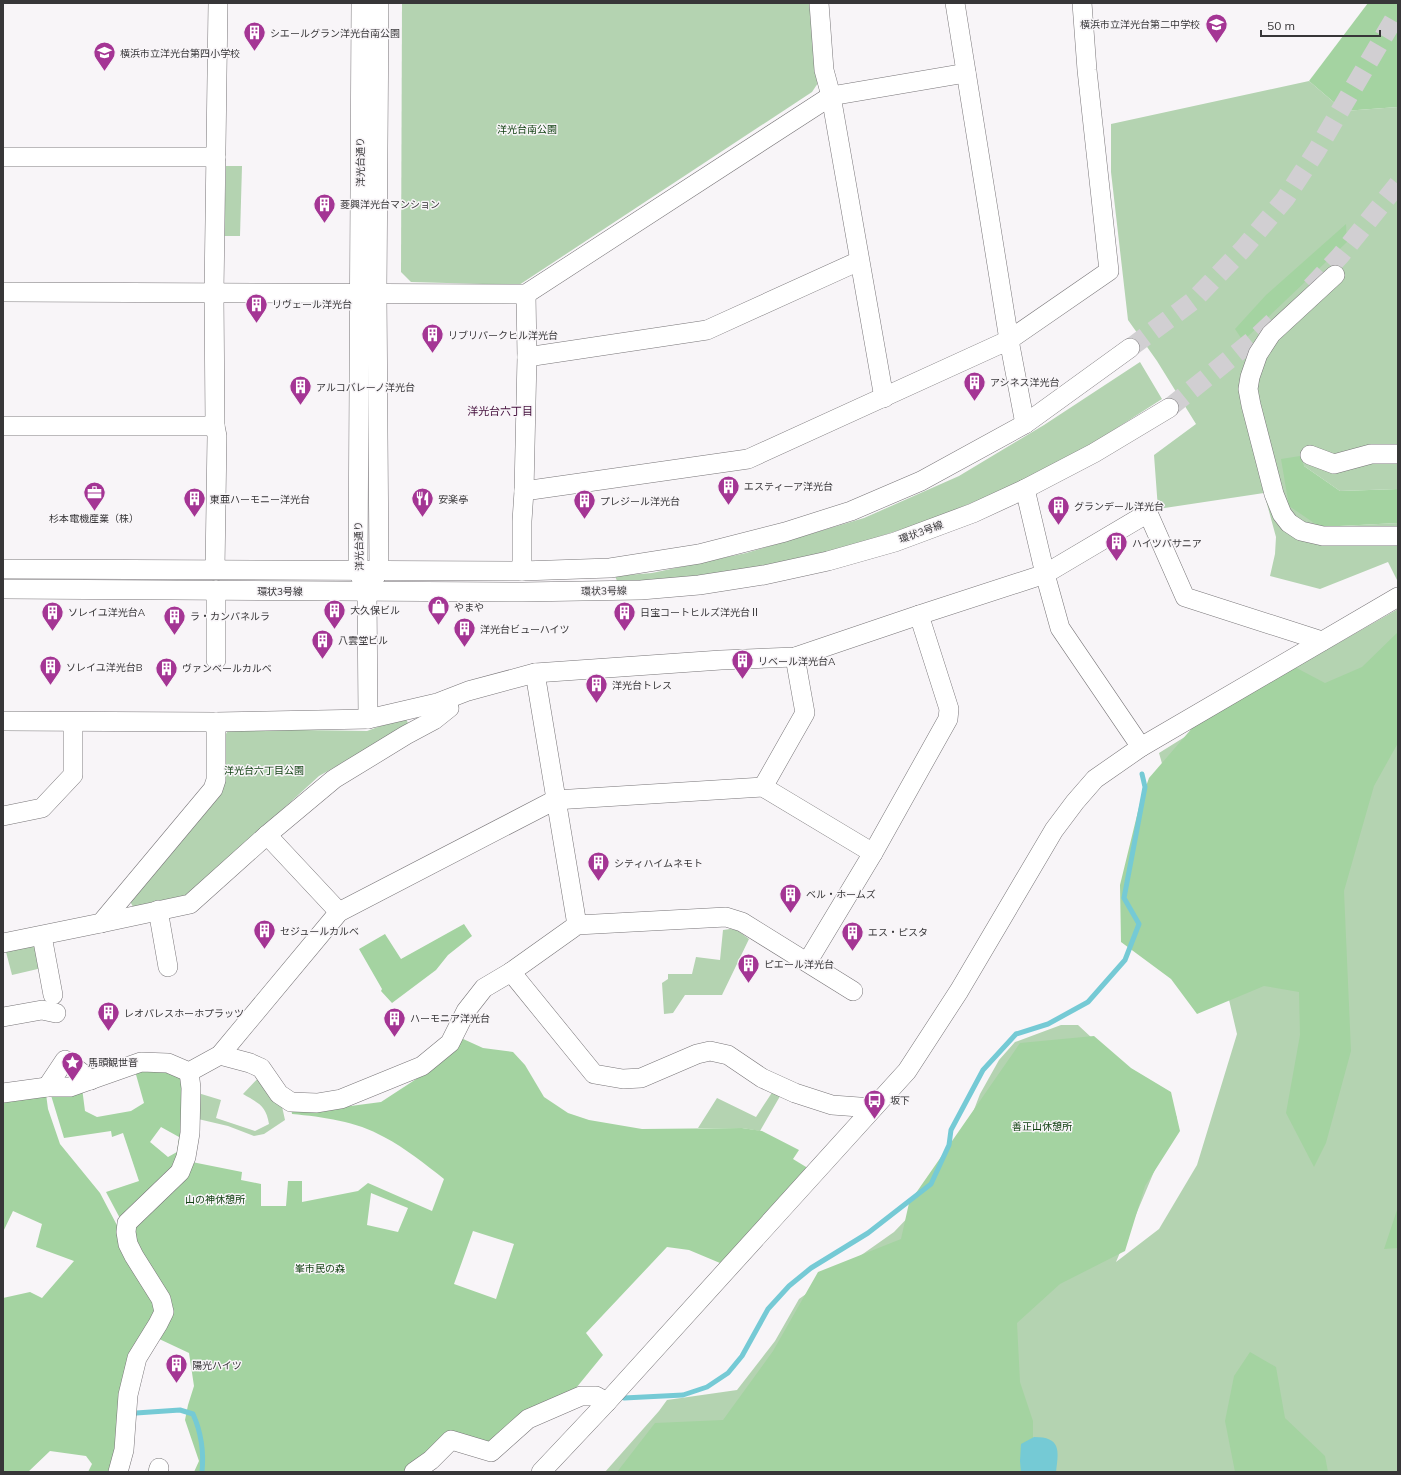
<svg xmlns="http://www.w3.org/2000/svg" width="1401" height="1475" font-family="Mulish,'Noto Sans JP',sans-serif">
	<style>
		.green { fill: #b4d3b1 }
		.forest { fill: #a4d3a1; fill-rule: evenodd }
		.water { fill: #75cad5 }
		.lines { fill: none; stroke-linecap: round; stroke-linejoin: round }
		.stream { stroke: #75cad5; stroke-width: 5 }
		.minor-tunnel { stroke: #d1cfd2; stroke-width: 19; stroke-dasharray: 19 10; stroke-linecap: butt }
		.minor-casing { stroke: #787578; stroke-width: 20 }
		.minor { stroke: #fff; stroke-width: 19 }
		.labels { text-anchor: middle; dominant-baseline: central; stroke-width: 3; stroke-linejoin: round; paint-order: stroke }
		.poi-label { font-size: 10px; fill: #373638; stroke: #f8f5f8; text-anchor: start }
		.park-label { font-size: 10px; fill: #104011; stroke: #f8f5f8 }
		.street-label { font-size: 10px; fill: #373638; stroke: #f8f5f8 }
		.neighbourhood-label { font-size: 11px; fill: #45103d; stroke: #f8f5f8 }
	</style>
	<rect width="100%" height="100%" fill="#f8f5f8"/>
	<g class="green">
		<polygon points="402,3 809,3 820,80 812,92 519,285 411,282 401,272"/>
		<polygon points="1309,81 1344,111 1398,107 1398,489 1340,491 1304,466 1320,527 1398,523 1398,582 1388,562 1320,589 1270,576 1275,554 1276,537 1264,493 1158,509 1154,455 1196,424 1157,361 1128,320 1111,172 1111,124"/>
		<polygon points="226,166 242,166 240,236 224,236"/>
		<polygon points="1140,362 1162,399 1070,458 994,494 924,522 838,550 764,570 693,579 617,581 615,576 652,573 746,553 864,518 959,476 1044,425"/>
		<polygon points="1398,609 1398,1472 605,1472 659,1411 667,1400 737,1390 775,1341 799,1299 894,1232 958,1165 967,1128 980,1094 999,1060 1015,1042 1061,1025 1078,1025 1177,1117 1116,1262 1159,1229 1197,1165 1237,1034 1226,987 1159,753 1305,662"/>
		<polygon points="405,717 409,725 319,776 187,897 133,907 130,901 223,786 224,737 229,729 367,731"/>
		<polygon points="730,929 737,930 749,939 722,995 685,995 673,1013 664,1014 662,983 668,979 668,974 692,974 696,957 720,960 723,930"/>
		<polygon points="36,942 42,968 12,975 5,948"/>
		<path d="M261,1075l20,27 4,18 -21,14 -10,2 -26,-10 -30,-7v-26l23,7 -5,18 39,13 14,-7c-3,-19 -11,-21 -26,-30z"/>
		<polygon points="775,1088 783,1091 760,1131 742,1128 698,1128 717,1098 756,1117"/>
	</g>
	<g class="forest">
		<polygon points="1368,3 1398,3 1398,107 1344,111 1309,81"/>
		<polygon points="1346,224 1347,242 1243,341 1235,329 1266,295"/>
		<polygon points="1300,456 1304,466 1340,491 1398,489 1398,523 1320,527 1289,506 1281,459"/>
		<polygon points="1398,632 1398,743 1374,786 1344,891 1351,1051 1326,1143 1314,1167 1286,1113 1300,1035 1299,992 1264,986 1197,1014 1171,979 1121,942 1120,885 1140,803 1149,778 1206,712 1289,664 1325,683 1362,667"/>
		<polygon points="464,924 472,936 448,955 436,970 392,1003 381,991 382,989 359,949 385,934 401,959"/>
		<polygon points="1094,1036 1131,1068 1171,1092 1180,1131 1145,1186 1125,1251 1060,1284 1017,1323 1020,1382 1033,1421 1033,1472 617,1472 655,1423 723,1420 773,1351 818,1272 901,1239 909,1203 1020,1043"/>
		<path d="M461,1038l22,10 30,4 12,13 19,32 24,16 21,7 53,9 100,-1 20,3 37,19 -6,9 18,11 -91,93 -31,-13 -22,-3 -81,86 17,22 -31,38 -79,54 -39,-12 -48,37h-212l5,-11 -14,-41 3,-15 6,-19 -5,-33 -34,-16 12,-25 -37,-74 1,-14 61,-62 50,10 -1,8 20,4v22h25l2,-25h14v21l56,-11 10,-8 64,28 12,-32c-19,-15 -39,-31 -60,-42 -28,-16 -61,-20 -92,-23l-1,-7h52l38,-5 46,-30zM371,1193l37,15 -10,24 -31,-7zM473,1231l41,13 -18,55 -42,-15z"/>
		<path d="M149,1067l37,12 -4,76 -59,69 -17,-32 33,-11 -16,-48 -11,4 -1,-6 -47,7 -14,-46 32,-4 3,23 12,6 34,-6 13,-8 -9,-32zM161,1127l18,10 -2,15 -9,5 -18,-15z"/>
		<polygon points="46,1094 48,1109 60,1144 100,1193 157,1301 112,1472 88,1472 92,1464 86,1456 50,1451 28,1472 3,1472 3,1298 30,1292 42,1298 74,1261 36,1247 42,1224 13,1211 3,1232 3,1099"/>
		<polygon points="1398,1207 1398,1248 1384,1249"/>
		<polygon points="1250,1352 1276,1367 1285,1418 1325,1456 1328,1472 1235,1472 1225,1421 1234,1376"/>
	</g>
	<path class="water" d="M1034,1437c27,0 25,13 22,35h-35l-1,-11 1,-17z"/>
	<g class="lines">
		<g class="stream">
			<polyline points="624,1398 683,1395 707,1387 728,1373 742,1356 768,1309 789,1286 811,1268 868,1233 931,1184 949,1145 951,1130 983,1070 1016,1034 1048,1024 1088,1002 1125,960 1139,924 1124,898 1145,787 1142,774"/>
			<path d="M136,1413l44,-3 13,4c8,18 11,38 9,58"/>
		</g>
		<g class="minor-tunnel">
			<polyline points="1311,287 1340,256 1398,184"/>
			<polyline points="1130,348 1193,301 1243,249 1285,199 1317,150 1398,12"/>
			<polyline points="1169,408 1258,336 1278,317"/>
		</g>
		<defs>
			<g id="minor">
				<polyline points="819,3 824,70 831,96 884,398"/>
				<polyline points="955,3 1009,340 1109,271 1087,70 1082,3"/>
				<polyline points="3,157 216,157"/>
				<polyline points="1335,275 1271,334 1258,354 1250,377 1248,389 1251,405 1274,494 1282,514 1289,523 1301,531 1323,536 1398,536"/>
				<polyline points="3,292 526,294 831,96 966,73"/>
				<polyline points="527,357 707,330 859,261"/>
				<polyline points="3,426 215,426 214,293 218,3"/>
				<polyline points="1310,455 1334,464 1371,454 1398,454"/>
				<polyline points="1025,489 1045,574 1060,628 1141,747"/>
				<polyline points="524,491 748,459 1009,340 1025,424"/>
				<polyline points="3,569 522,571 610,568 699,554 785,532 851,511 921,481 1025,424 1130,348"/>
				<polyline points="215,569 217,436 215,426"/>
				<polyline points="522,571 522,521 524,491 527,357 526,294"/>
				<polyline points="372,582 379,571 377,293 379,3"/>
				<polyline points="3,589 523,592 641,590 699,585 764,575 828,561 895,542 973,513 1025,489 1094,453 1169,408"/>
				<polyline points="216,660 216,590"/>
				<polyline points="535,673 577,925"/>
				<polyline points="368,719 437,703 468,691 535,673 721,660 795,657 919,615"/>
				<polyline points="3,721 216,722 368,719 367,591 358,571 361,3"/>
				<polyline points="763,787 805,713 795,657"/>
				<polyline points="3,816 42,808 73,775 73,722"/>
				<polyline points="267,835 339,912"/>
				<polyline points="158,910 168,967"/>
				<polyline points="101,923 190,904 267,835 334,779 406,735 434,720 449,708 446,700"/>
				<polyline points="42,936 53,995"/>
				<polyline points="3,943 101,923 213,789 216,780 216,722"/>
				<polyline points="808,961 873,853"/>
				<polyline points="511,972 594,1074 623,1079 641,1078 697,1054 710,1051 728,1055 762,1078 795,1093 832,1105 873,1108"/>
				<polyline points="3,1017 42,1010 56,1013"/>
				<polyline points="220,1055 250,1063 261,1068 279,1094 291,1102 317,1103 341,1099 422,1066 450,1043 466,1011 484,988 511,972 577,925 726,917 742,922 853,991"/>
				<polyline points="47,1087 65,1060 91,1080"/>
				<polyline points="3,1093 47,1087 70,1087 141,1062 168,1063 189,1072 220,1055 339,912 555,800 763,787 873,853 948,719 949,709 919,615 1045,574 1148,513 1185,597 1322,641"/>
				<polyline points="118,1472 124,1450 128,1395 137,1358 158,1324 164,1312 161,1299 134,1256 128,1244 126,1232 127,1223 180,1172 186,1157 190,1133 191,1088 189,1072"/>
				<polyline points="158,1472 159,1468"/>
				<polyline points="414,1472 431,1460 451,1440 491,1452 528,1419 581,1396 596,1396 607,1402"/>
				<polyline points="541,1472 607,1402 907,1071 959,991 1054,830 1075,802 1095,779 1141,747 1398,597"/>
			</g>
		</defs>
		<use href="#minor" class="minor-casing"/>
		<use href="#minor" class="minor"/>
	</g>
	<defs>
		<symbol id="school-pin" viewBox="-11 -11 22 30"><path d="M0 17L-7.5 6A9.5 9.5 0 1 1 7.5 6Z" fill="#a43594" stroke="#f8f5f8"/><path d="M0-5L7-2L0 1L-7-2ZM-4 1L0 2.5L4 1V4Q0 6-4 4Z" fill="#fff"/></symbol>
		<symbol id="building-pin" viewBox="-11 -11 22 30"><path d="M0 17L-7.5 6A9.5 9.5 0 1 1 7.5 6Z" fill="#a43594" stroke="#f8f5f8"/><path d="M-4-6H4V6H1V3H-1V6H-4ZM-2.5-4.3h1.7v1.8h-1.7ZM.8-4.3h1.7v1.8H.8ZM-2.5-1h1.7V.8h-1.7ZM.8-1h1.7V.8H.8Z" fill="#fff"/></symbol>
		<symbol id="office-pin" viewBox="-11 -11 22 30"><path d="M0 17L-7.5 6A9.5 9.5 0 1 1 7.5 6Z" fill="#a43594" stroke="#f8f5f8"/><path d="M-6-3h4V-5.5h4V-3h4V5H-6ZM-1-4.5V-3h2v-1.5ZM-6 0V1H6V0Z" fill="#fff"/></symbol>
		<symbol id="restaurant-pin" viewBox="-11 -11 22 30"><path d="M0 17L-7.5 6A9.5 9.5 0 1 1 7.5 6Z" fill="#a43594" stroke="#f8f5f8"/><path d="M-5-6h1v4h1v-4h1v4h1v-4h1v5L-1.5 .5V6h-2V.5L-5-1ZM5-6V6H3V1.5H1.5Q1.5-4 5-6Z" fill="#fff"/></symbol>
		<symbol id="shop-pin" viewBox="-11 -11 22 30"><path d="M0 17L-7.5 6A9.5 9.5 0 1 1 7.5 6Z" fill="#a43594" stroke="#f8f5f8"/><path d="M-5-2.5h2.3a2.7 3.5 0 0 1 5.4 0H5L5.5 6h-11ZM-1.5-2.5h3a1.5 2.3 0 0 0-3 0Z" fill="#fff"/></symbol>
		<symbol id="sight-pin" viewBox="-11 -11 22 30"><path d="M0 17L-7.5 6A9.5 9.5 0 1 1 7.5 6Z" fill="#a43594" stroke="#f8f5f8"/><path d="M0-6L1.8-2.2L6-1.7L2.9 1.2L3.7 5.4L0 3.3L-3.7 5.4L-2.9 1.2L-6-1.7L-1.8-2.2Z" fill="#fff"/></symbol>
		<symbol id="bus-pin" viewBox="-11 -11 22 30"><path d="M0 17L-7.5 6A9.5 9.5 0 1 1 7.5 6Z" fill="#a43594" stroke="#f8f5f8"/><path d="M-5-6H5V4H4V6H2V4H-2V6H-4V4H-5ZM-3.5-4V0h7V-4ZM-3.5 1.2v1.5H-2V1.2ZM2 1.2v1.5H3.5V1.2Z" fill="#fff"/></symbol>
	</defs>
	<g fill-rule="evenodd">
		<use href="#school-pin" x="1204" y="12" width="25" height="34"/>
		<use href="#building-pin" x="242" y="20" width="25" height="34"/>
		<use href="#school-pin" x="92" y="40" width="25" height="34"/>
		<use href="#building-pin" x="312" y="192" width="25" height="34"/>
		<use href="#building-pin" x="244" y="292" width="25" height="34"/>
		<use href="#building-pin" x="420" y="322" width="25" height="34"/>
		<use href="#building-pin" x="962" y="370" width="25" height="34"/>
		<use href="#building-pin" x="288" y="374" width="25" height="34"/>
		<use href="#building-pin" x="716" y="474" width="25" height="34"/>
		<use href="#office-pin" x="82" y="480" width="25" height="34"/>
		<use href="#building-pin" x="182" y="486" width="25" height="34"/>
		<use href="#restaurant-pin" x="410" y="486" width="25" height="34"/>
		<use href="#building-pin" x="572" y="488" width="25" height="34"/>
		<use href="#building-pin" x="1046" y="494" width="25" height="34"/>
		<use href="#building-pin" x="1104" y="530" width="25" height="34"/>
		<use href="#shop-pin" x="426" y="594" width="25" height="34"/>
		<use href="#building-pin" x="322" y="598" width="25" height="34"/>
		<use href="#building-pin" x="40" y="600" width="25" height="34"/>
		<use href="#building-pin" x="612" y="600" width="25" height="34"/>
		<use href="#building-pin" x="162" y="604" width="25" height="34"/>
		<use href="#building-pin" x="452" y="616" width="25" height="34"/>
		<use href="#building-pin" x="310" y="628" width="25" height="34"/>
		<use href="#building-pin" x="730" y="648" width="25" height="34"/>
		<use href="#building-pin" x="38" y="654" width="25" height="34"/>
		<use href="#building-pin" x="154" y="656" width="25" height="34"/>
		<use href="#building-pin" x="584" y="672" width="25" height="34"/>
		<use href="#building-pin" x="586" y="850" width="25" height="34"/>
		<use href="#building-pin" x="778" y="882" width="25" height="34"/>
		<use href="#building-pin" x="252" y="918" width="25" height="34"/>
		<use href="#building-pin" x="840" y="920" width="25" height="34"/>
		<use href="#building-pin" x="736" y="952" width="25" height="34"/>
		<use href="#building-pin" x="96" y="1000" width="25" height="34"/>
		<use href="#building-pin" x="382" y="1006" width="25" height="34"/>
		<use href="#sight-pin" x="60" y="1050" width="25" height="34"/>
		<use href="#bus-pin" x="862" y="1088" width="25" height="34"/>
		<use href="#building-pin" x="164" y="1352" width="25" height="34"/>
	</g>
	<g class="labels">
		<g class="poi-label">
			<text x="1200" y="24" text-anchor="end">横浜市立洋光台第二中学校</text>
			<text x="270" y="33">シエールグラン洋光台南公園</text>
			<text x="120" y="53">横浜市立洋光台第四小学校</text>
			<text x="340" y="204">菱興洋光台マンション</text>
			<text x="272" y="304">リヴェール洋光台</text>
			<text x="448" y="335">リブリパークヒル洋光台</text>
			<text x="990" y="382">アシネス洋光台</text>
			<text x="316" y="387">アルコバレーノ洋光台</text>
			<text x="744" y="486">エスティーア洋光台</text>
			<text x="210" y="499">東亜ハーモニー洋光台</text>
			<text x="438" y="499">安楽亭</text>
			<text x="600" y="501">プレジール洋光台</text>
			<text x="1074" y="506">グランデール洋光台</text>
			<text x="94" y="518" text-anchor="middle">杉本電機産業（株）</text>
			<text x="1132" y="543">ハイツパサニア</text>
			<text x="454" y="607">やまや</text>
			<text x="350" y="610">大久保ビル</text>
			<text x="68" y="612">ソレイユ洋光台A</text>
			<text x="640" y="612">日宝コートヒルズ洋光台Ⅱ</text>
			<text x="190" y="616">ラ・カンパネルラ</text>
			<text x="480" y="629">洋光台ビューハイツ</text>
			<text x="338" y="640">八雲堂ビル</text>
			<text x="758" y="661">リベール洋光台A</text>
			<text x="66" y="667">ソレイユ洋光台B</text>
			<text x="182" y="668">ヴァンベールカルベ</text>
			<text x="612" y="685">洋光台トレス</text>
			<text x="614" y="863">シティハイムネモト</text>
			<text x="806" y="894">ベル・ホームズ</text>
			<text x="280" y="931">セジュールカルベ</text>
			<text x="868" y="932">エス・ピスタ</text>
			<text x="764" y="964">ピエール洋光台</text>
			<text x="124" y="1013">レオパレスホーホプラッツ</text>
			<text x="410" y="1018">ハーモニア洋光台</text>
			<text x="88" y="1062">馬頭観世音</text>
			<text x="890" y="1100">坂下</text>
			<text x="192" y="1365">陽光ハイツ</text>
		</g>
		<g class="park-label">
			<text x="527" y="129">洋光台南公園</text>
			<text x="264" y="770">洋光台六丁目公園</text>
			<text x="1042" y="1126">善正山休憩所</text>
			<text x="215" y="1199">山の神休憩所</text>
			<text x="320" y="1268">峯市民の森</text>
		</g>
		<g class="street-label">
			<text transform="translate(360 162) rotate(-90)">洋光台通り</text>
			<text transform="translate(921 532) rotate(-20)">環状3号線</text>
			<text transform="translate(359 546) rotate(-92)">洋光台通り</text>
			<text x="280" y="591">環状3号線</text>
			<text transform="translate(604 591) rotate(-1)">環状3号線</text>
		</g>
		<g class="neighbourhood-label">
			<text x="500" y="411">洋光台六丁目</text>
		</g>
	</g>
	<rect width="1401" height="1475" fill="none" stroke="#373638" stroke-width="8"/>
	<path d="M1261 30v6h119v-6" fill="none" stroke="#373638" stroke-width="2"/>
	<text x="1267" y="30" font-size="12" fill="#373638" stroke="#f8f5f8" stroke-width="3" paint-order="stroke">50 m</text>
</svg>
